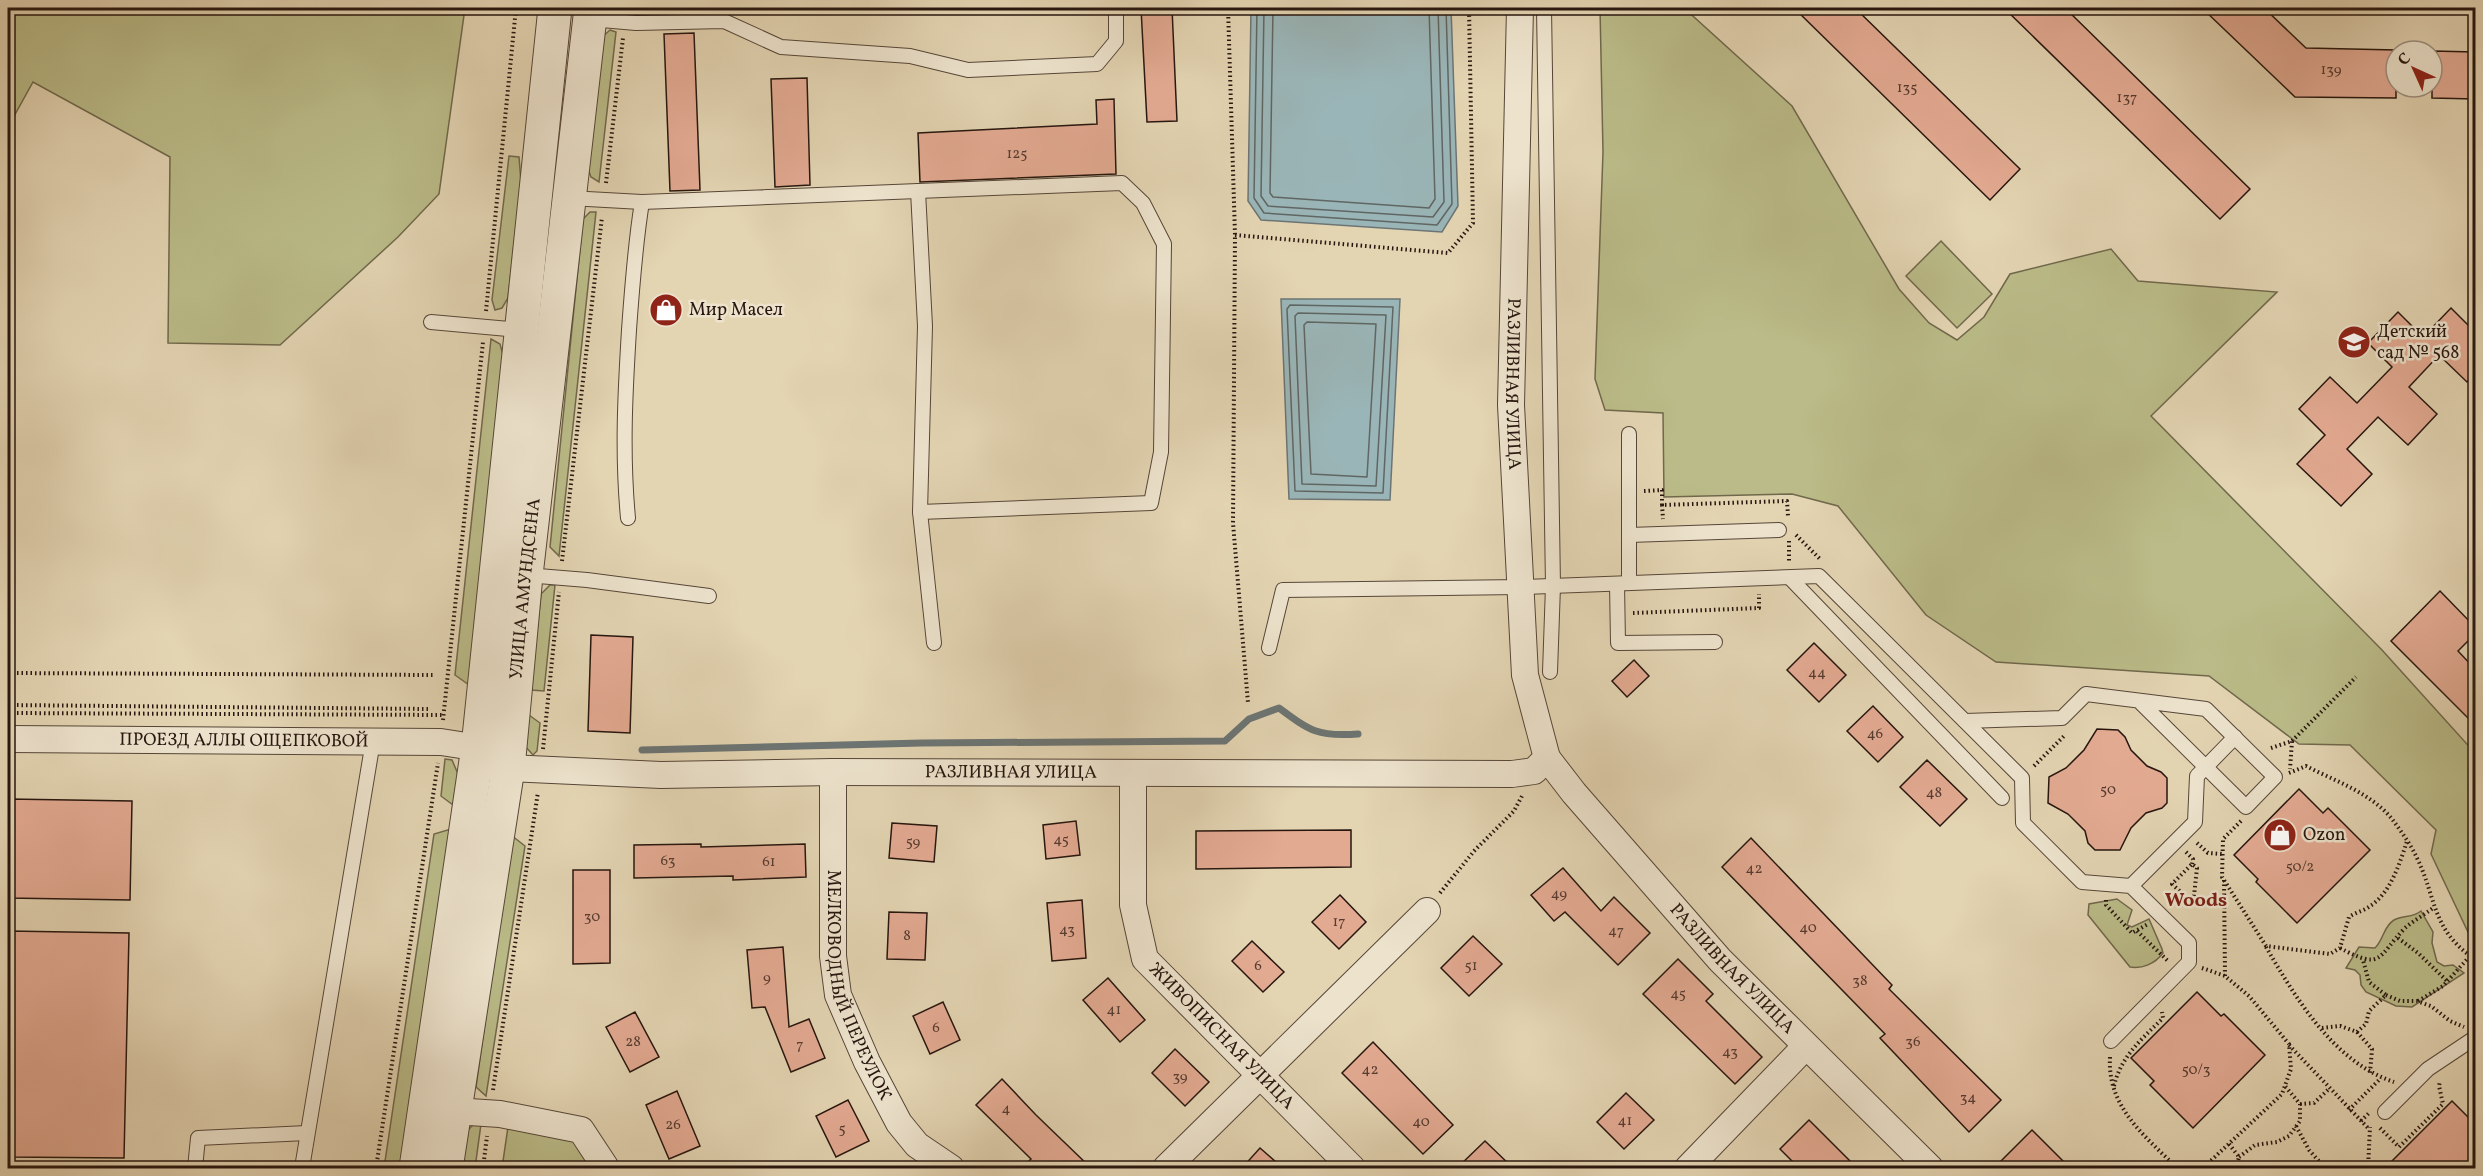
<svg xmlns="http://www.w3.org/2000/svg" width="2483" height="1176" font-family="Vollkorn,serif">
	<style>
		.green { fill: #babb88; stroke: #70684c; stroke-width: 1.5 }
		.water { fill: #9ab5b7; stroke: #6c7574; stroke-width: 1.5 }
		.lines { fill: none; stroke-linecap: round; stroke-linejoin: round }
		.shore { stroke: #606663; stroke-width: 1.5 }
		.stream { stroke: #6c7574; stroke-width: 7 }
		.building { fill: #e3aa92; stroke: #27160f; stroke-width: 1.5 }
		.service-casing { stroke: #564638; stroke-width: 16 }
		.minor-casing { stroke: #564638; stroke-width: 28 }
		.tertiary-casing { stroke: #564638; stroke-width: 35 }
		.path { stroke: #27160f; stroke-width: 4; stroke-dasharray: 1.5 3; stroke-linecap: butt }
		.service { stroke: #ede3cd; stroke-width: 14 }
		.minor { stroke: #ede3cd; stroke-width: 26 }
		.tertiary { stroke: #ede3cd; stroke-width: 33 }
		.labels { text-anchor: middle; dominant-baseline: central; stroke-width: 5; stroke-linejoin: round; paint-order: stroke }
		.number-label { font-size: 15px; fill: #563b30 }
		.poi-label { font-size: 18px; fill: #27160f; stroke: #ede3cd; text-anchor: start }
		.street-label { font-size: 18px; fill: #27160f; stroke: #ede3cd }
		.neighbourhood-label { font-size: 20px; font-weight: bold; fill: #7a1f14; stroke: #ede3cd }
	</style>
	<rect width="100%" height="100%" fill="#e3d4b2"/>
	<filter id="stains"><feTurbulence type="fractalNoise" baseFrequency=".00333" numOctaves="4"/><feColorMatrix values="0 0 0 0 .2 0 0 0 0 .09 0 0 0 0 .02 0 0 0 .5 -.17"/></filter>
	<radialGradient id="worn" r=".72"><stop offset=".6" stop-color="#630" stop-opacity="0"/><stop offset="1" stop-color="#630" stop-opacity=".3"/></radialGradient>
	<g class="green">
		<polygon points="8,8 465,8 439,194 398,237 280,345 168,343 170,157 33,82 8,127"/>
		<polygon points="1600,8 1684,8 1792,106 1899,289 1929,323 1957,340 1984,317 2010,274 2111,249 2138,281 2277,292 2151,416 2382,650 2475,753 2475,939 2468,932 2431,854 2436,830 2350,745 2299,744 2209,676 1996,662 1926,615 1838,506 1792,494 1664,497 1663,413 1605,410 1595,379 1603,152"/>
		<polygon points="610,30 616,32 599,182 591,177 588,169 601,38"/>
		<polygon points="509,156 519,157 521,182 508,298 502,308 495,310 492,300"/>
		<polygon points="590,212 596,212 559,556 550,547 583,219"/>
		<polygon points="1941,241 1992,294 1957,328 1906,276"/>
		<polygon points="491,339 500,344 503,355 469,685 455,675"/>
		<polygon points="550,585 555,585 544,691 531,690 541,594"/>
		<polygon points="529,715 540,723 537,751 533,755 524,745"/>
		<polygon points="445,759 452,760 458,774 453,805 441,796"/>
		<polygon points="451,829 400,1168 384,1168 434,834"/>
		<polygon points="511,835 525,846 486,1096 476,1087"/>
		<path d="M2117,899l15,11 -5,15 5,2 17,-8 13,30 1,4c-8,11 -21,16 -33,14l-42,-52 1,-11z"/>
		<path d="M2421,911l12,21 -1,11 5,19 7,4 9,-1 11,8 -52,34 -16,-1 -30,-14 -5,-7 -1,-10 -5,-5 -9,-2 13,-21 16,1c9,-9 8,-21 19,-28 9,-5 19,-2 27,-9z"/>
		<polygon points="474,1124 481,1124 475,1168 462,1168 468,1130"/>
		<polygon points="508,1127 576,1142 589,1168 502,1168"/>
	</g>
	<g class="water">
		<polygon points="1251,8 1451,8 1458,206 1442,232 1261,220 1248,201"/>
		<polygon points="1281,299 1400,299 1390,500 1289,499"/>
	</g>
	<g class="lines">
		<g class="shore">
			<polyline points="1257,8 1254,198 1264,213 1437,225 1452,204 1446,8"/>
			<polyline points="1264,8 1261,196 1268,206 1433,217 1444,202 1438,8"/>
			<polyline points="1273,8 1270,193 1273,197 1429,208 1435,199 1429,8"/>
			<polygon points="1290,305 1393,307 1383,493 1295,491 1287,309"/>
			<polygon points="1298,313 1386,315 1376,486 1302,484 1295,316"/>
			<polygon points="1307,322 1376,324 1367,477 1311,474 1304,325"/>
		</g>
		<path class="stream" d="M642,750l280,-7 303,-2 24,-22 30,-11c31,23 39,29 79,26"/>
	</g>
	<g class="building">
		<polygon points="1141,8 1172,8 1177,121 1147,122"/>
		<polygon points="1794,8 1855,8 2020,169 1990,200"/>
		<polygon points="2004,8 2065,8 2250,189 2220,219"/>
		<polygon points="2202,8 2264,8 2306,48 2396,50 2396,98 2295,97"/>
		<polygon points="694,33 700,190 670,191 664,34"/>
		<polygon points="2432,51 2475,52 2475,99 2432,98"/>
		<polygon points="807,78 810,185 775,187 771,79"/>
		<polygon points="1114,99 1116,174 920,182 918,133 1097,124 1096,100"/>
		<polygon points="2451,308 2475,332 2475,373 2467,382 2439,355 2409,387 2437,414 2408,445 2378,417 2347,449 2372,474 2341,506 2297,464 2325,435 2299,409 2330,377 2357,403 2392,367 2368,343 2398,312 2423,337"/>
		<polygon points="2440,591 2475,627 2475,634 2458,651 2475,669 2475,725 2391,641"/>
		<polygon points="591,635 633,637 630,733 588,731"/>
		<polygon points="1814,643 1846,675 1819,702 1787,670"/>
		<polygon points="1634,660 1649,676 1627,697 1612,681"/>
		<polygon points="1873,706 1903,737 1878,762 1847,731"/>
		<polygon points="2097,729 2118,730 2125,737 2131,750 2147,766 2161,772 2167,778 2167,803 2162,808 2146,813 2131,828 2120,850 2095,850 2088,843 2085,831 2068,814 2048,803 2049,777 2066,768 2084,750"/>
		<polygon points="1927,760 1967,799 1940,826 1900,787"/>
		<polygon points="2299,789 2323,813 2328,808 2370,850 2297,923 2256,882 2258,879 2234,855"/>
		<polygon points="8,799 132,801 130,900 8,898"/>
		<polygon points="1076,821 1080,855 1046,859 1043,825"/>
		<polygon points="892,823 937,826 934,862 889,858"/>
		<polygon points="1351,830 1351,867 1196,869 1196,831"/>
		<polygon points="1751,838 1892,985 1889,989 2001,1100 1969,1132 1880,1038 1885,1034 1722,867"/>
		<polygon points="701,844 701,847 805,844 806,877 733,880 733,876 634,878 634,845"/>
		<polygon points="1563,868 1601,911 1614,897 1650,933 1618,965 1565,912 1554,921 1531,895"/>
		<polygon points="573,870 610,870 610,963 573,964"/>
		<polygon points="1340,895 1366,922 1339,949 1312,922"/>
		<polygon points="1082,900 1086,958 1052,961 1047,903"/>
		<polygon points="889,912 927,913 925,960 887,959"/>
		<polygon points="8,931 129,933 124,1158 8,1157"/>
		<polygon points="1473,936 1502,964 1469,996 1441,968"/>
		<polygon points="1252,941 1284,972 1263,992 1232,961"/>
		<polygon points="783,947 789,1027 809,1019 825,1058 791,1072 765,1007 752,1008 747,950"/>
		<polygon points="1678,959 1713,994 1706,1001 1762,1057 1735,1084 1643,994"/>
		<polygon points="1108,978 1145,1020 1120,1042 1083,1000"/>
		<polygon points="2197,992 2221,1016 2224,1014 2265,1055 2193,1128 2150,1085 2154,1081 2131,1058"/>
		<polygon points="943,1002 960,1040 930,1054 913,1016"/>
		<polygon points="635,1012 659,1057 630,1072 606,1027"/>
		<polygon points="1373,1042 1453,1125 1423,1154 1342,1073"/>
		<polygon points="1175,1049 1209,1082 1185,1106 1152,1073"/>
		<polygon points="1002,1079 1036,1115 1091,1168 1021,1168 1031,1159 976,1105"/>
		<polygon points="677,1091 700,1146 669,1159 646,1105"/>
		<polygon points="1626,1093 1654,1120 1624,1149 1597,1122"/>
		<polygon points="848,1100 869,1141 836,1157 816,1116"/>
		<polygon points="2452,1101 2475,1124 2475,1168 2385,1168"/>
		<polygon points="1809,1120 1857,1168 1799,1168 1780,1149"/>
		<polygon points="2032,1130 2070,1168 1994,1168"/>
		<polygon points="1485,1141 1513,1168 1457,1168"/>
		<polygon points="1260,1148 1283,1168 1242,1168"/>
	</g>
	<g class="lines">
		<defs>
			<g id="service">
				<polyline points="1544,8 1553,586 1550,672"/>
				<polyline points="590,19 636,23 724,21 781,47 910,56 968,70 1097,64 1116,41 1116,8"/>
				<polyline points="918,191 925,326 920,512 934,643"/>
				<polyline points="569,198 642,202 1122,183 1143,203 1164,244 1161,452 1151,503 920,512"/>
				<polyline points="431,322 520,330"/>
				<polyline points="1629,434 1629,583"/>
				<path d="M628,518c-6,-64 -3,-123 1,-188 3,-42 6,-85 13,-128"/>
				<polyline points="1629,535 1779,530"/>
				<polyline points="526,575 587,580 709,596"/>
				<polyline points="1790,578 2002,798"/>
				<polyline points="1617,584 1618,643 1715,642"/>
				<polyline points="1269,648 1283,590 1521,587 1819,576 2022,778 2023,823 2082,882 2131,886 2189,943 2189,962 2111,1041"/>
				<polyline points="1965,721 2062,718 2086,694 2206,709 2275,777 2246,807 2139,701"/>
				<polyline points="2131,886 2195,822 2197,776 2235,737"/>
				<polyline points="2385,1112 2428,1069 2476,1037"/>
				<polyline points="195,1168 198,1138 307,1133"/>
				<polyline points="302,1168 373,741"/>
			</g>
			<g id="minor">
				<path id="s1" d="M1520,8l-9,397 14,270 22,83 27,35 146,167 210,208"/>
				<path id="s2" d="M8,739l433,3 45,7 12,16 10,3 153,7 172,-3 679,2 22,-3 13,-13"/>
				<path id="s3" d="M833,772v184l5,39 29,67 32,61 18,22 34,23"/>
				<path id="s4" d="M1133,773v132l12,54 207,209"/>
				<polyline points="454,1111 500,1114 581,1130 606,1168"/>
				<polyline points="1166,1168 1427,911"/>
				<polyline points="1688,1168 1806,1046"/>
			</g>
			<g id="tertiary">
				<polyline points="416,1168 478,747 555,8"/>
				<path id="s5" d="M446,1168l62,-400 18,-193 65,-567"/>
			</g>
		</defs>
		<use href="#service" class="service-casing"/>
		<use href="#minor" class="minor-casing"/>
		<use href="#tertiary" class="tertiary-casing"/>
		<g class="path">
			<polyline points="1228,8 1235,235 1233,523 1248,703"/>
			<polyline points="606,183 623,38"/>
			<polyline points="1235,235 1448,253 1473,223 1469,8"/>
			<polyline points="486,311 516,8"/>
			<polyline points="1644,491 1662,490 1662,505 1787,501 1788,516"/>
			<polyline points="1662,505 1663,519"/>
			<polyline points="1796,535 1820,559"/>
			<polyline points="1789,541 1789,561"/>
			<polyline points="562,561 602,217"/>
			<polyline points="1633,613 1759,608 1759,594"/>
			<polyline points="8,673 434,675"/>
			<polyline points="8,705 429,709"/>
			<polyline points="8,713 444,715"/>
			<polyline points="443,720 483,342"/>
			<polyline points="2292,741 2356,677"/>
			<polyline points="2271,748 2292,741 2290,769"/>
			<polyline points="543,749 559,592"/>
			<polyline points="2034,766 2064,736"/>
			<path d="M2289,773l17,-7c29,15 65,27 86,53 9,12 19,26 25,39 20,41 14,72 59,102"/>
			<path d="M2241,821l-18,18 -1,38 44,69 64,8 10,-6 9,-31c7,-5 15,-6 21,-11 20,-12 30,-43 37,-65"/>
			<polyline points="2197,843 2208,853 2222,854"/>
			<polyline points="2186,852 2193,859 2192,864"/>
			<polyline points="2224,880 2225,976"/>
			<polyline points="1440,893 1475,850 1514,811 1522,796"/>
			<polyline points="2182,893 2192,904"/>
			<polyline points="2106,900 2106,905 2132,933 2148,924"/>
			<polyline points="2171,903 2182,893 2172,884 2192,864 2197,868 2193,905"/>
			<polyline points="2137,931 2169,962"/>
			<polyline points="2398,938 2418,953 2447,981"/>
			<path d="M2266,947c31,53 68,115 128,135"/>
			<path d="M2340,948c43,23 37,9 65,-20 8,-7 19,-13 28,-20"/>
			<polyline points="2202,968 2225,976 2249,996 2289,1044 2291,1069 2282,1094 2203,1168"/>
			<polyline points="2386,995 2400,1001 2417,1001 2431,1006 2450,1021 2464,1027"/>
			<polyline points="2418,1001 2443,986 2470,956"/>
			<polyline points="2322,1028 2340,1026 2357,1032 2366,1024 2369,1011 2386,995 2369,982 2363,960"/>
			<polyline points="2357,1032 2372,1049 2370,1073"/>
			<polyline points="2289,1045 2368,1128"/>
			<path d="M2110,1057c-3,50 35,79 67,111"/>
			<path d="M2114,1086c7,-30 28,-47 49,-68l-1,-6"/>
			<polyline points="493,1090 538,792"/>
			<polyline points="2300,1104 2314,1103 2329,1089"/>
			<polyline points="2349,1110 2381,1078"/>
			<polyline points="2361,1121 2369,1113"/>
			<polyline points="2296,1126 2309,1150 2325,1168"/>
			<polyline points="2380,1128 2399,1147 2443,1104 2439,1086 2440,1081"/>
			<polyline points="2229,1144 2239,1157 2236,1168"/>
			<polyline points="2239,1157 2255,1145 2277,1142 2289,1136 2300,1121 2300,1104 2285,1086"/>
			<polyline points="376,1168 438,763"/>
			<polyline points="483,1168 487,1136"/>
			<polyline points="2368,1168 2370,1127"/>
		</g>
		<use href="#service" class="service"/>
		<use href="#minor" class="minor"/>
		<use href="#tertiary" class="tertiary"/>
	</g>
	<defs>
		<symbol id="shop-disc" viewBox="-11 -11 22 22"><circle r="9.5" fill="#8f2418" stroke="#ede3cd"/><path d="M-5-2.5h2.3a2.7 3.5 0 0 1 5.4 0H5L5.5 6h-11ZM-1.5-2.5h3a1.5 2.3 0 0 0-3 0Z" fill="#fff"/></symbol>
		<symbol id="school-disc" viewBox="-11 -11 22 22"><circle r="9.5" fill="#8f2418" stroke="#ede3cd"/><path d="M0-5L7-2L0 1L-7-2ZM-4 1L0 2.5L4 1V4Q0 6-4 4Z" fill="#fff"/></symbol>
	</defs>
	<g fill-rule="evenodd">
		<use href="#shop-disc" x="647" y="291" width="38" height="38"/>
		<use href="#school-disc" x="2335" y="323" width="38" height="38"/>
		<use href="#shop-disc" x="2261" y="816" width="38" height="38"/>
	</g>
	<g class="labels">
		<g class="number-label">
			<text x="2331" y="70">139</text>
			<text x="1907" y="88">135</text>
			<text x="2127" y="98">137</text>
			<text x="1017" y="154">125</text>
			<text x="1817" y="673">44</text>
			<text x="1875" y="734">46</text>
			<text x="2108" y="790">50</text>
			<text x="1934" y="793">48</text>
			<text x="1061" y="840">45</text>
			<text x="913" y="842">59</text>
			<text x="668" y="861">63</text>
			<text x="769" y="862">61</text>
			<text x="2300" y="867">50/2</text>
			<text x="1754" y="869">42</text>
			<text x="1559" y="894">49</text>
			<text x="592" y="917">30</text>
			<text x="1339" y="922">17</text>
			<text x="1808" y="928">40</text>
			<text x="1067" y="930">43</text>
			<text x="1616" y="931">47</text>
			<text x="907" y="936">8</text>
			<text x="1258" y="966">6</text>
			<text x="1471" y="966">51</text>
			<text x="767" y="978">9</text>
			<text x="1860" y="981">38</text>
			<text x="1678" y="994">45</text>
			<text x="1114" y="1010">41</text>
			<text x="936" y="1028">6</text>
			<text x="633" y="1042">28</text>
			<text x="1913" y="1042">36</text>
			<text x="800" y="1045">7</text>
			<text x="1730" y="1052">43</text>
			<text x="1370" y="1070">42</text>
			<text x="2196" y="1070">50/3</text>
			<text x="1180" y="1077">39</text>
			<text x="1968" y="1098">34</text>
			<text x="1006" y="1109">4</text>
			<text x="1625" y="1121">41</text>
			<text x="1421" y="1122">40</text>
			<text x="673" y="1125">26</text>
			<text x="842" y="1129">5</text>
		</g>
		<g class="poi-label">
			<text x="689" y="310">Мир Масел</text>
			<text x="2377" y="332">Детский<tspan x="2377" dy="21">сад № 568</tspan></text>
			<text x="2303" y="835">Ozon</text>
		</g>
		<g class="street-label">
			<text stroke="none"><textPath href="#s1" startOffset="376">РАЗЛИВНАЯ УЛИЦА</textPath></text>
			<text stroke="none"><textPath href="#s5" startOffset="585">УЛИЦА АМУНДСЕНА</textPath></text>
			<text stroke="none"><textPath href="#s2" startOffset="236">ПРОЕЗД АЛЛЫ ОЩЕПКОВОЙ</textPath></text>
			<text stroke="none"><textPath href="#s2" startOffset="1012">РАЗЛИВНАЯ УЛИЦА</textPath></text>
			<text stroke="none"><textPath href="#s1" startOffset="1034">РАЗЛИВНАЯ УЛИЦА</textPath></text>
			<text stroke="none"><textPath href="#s3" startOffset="218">МЕЛКОВОДНЫЙ ПЕРЕУЛОК</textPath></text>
			<text stroke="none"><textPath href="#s4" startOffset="296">ЖИВОПИСНАЯ УЛИЦА</textPath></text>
		</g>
		<g class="neighbourhood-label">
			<text x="2196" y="901">Woods</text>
		</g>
	</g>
	<rect width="2483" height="1176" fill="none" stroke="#e3d4b2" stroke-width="30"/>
	<rect x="9" y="9" width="2465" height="1158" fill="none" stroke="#27160f" stroke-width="3"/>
	<rect x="15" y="15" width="2453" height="1146" fill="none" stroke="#27160f" stroke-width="1.5"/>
	<g transform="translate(2414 69) rotate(315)"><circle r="28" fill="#ede3cd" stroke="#9e9181" stroke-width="1.5"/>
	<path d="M0-4.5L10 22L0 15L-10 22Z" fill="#8f2418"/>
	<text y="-9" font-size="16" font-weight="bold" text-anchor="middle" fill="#27160f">С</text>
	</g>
	<rect width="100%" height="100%" filter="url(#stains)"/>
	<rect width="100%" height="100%" fill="url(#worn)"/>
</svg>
